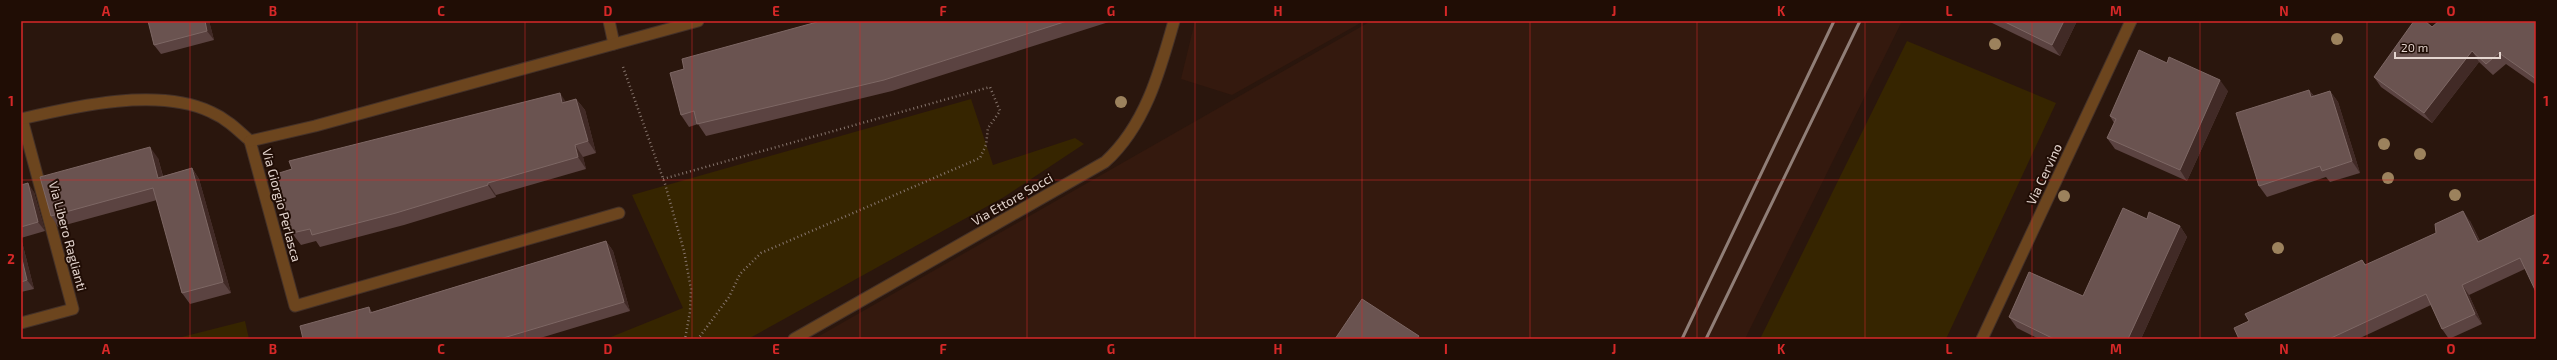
<svg xmlns="http://www.w3.org/2000/svg" width="2557" height="360" font-family="'Exo 2',sans-serif">
	<style>
		.built { fill: #34190e }
		.green { fill: #362500 }
		.lines { fill: none; stroke-linecap: round; stroke-linejoin: round }
		.service-casing { stroke: #443128; stroke-width: 13 }
		.minor-casing { stroke: #443128; stroke-width: 13 }
		.path { stroke: #87766e; stroke-width: 2.5; stroke-dasharray: 1 3; stroke-linecap: butt }
		.service { stroke: #6c451e; stroke-width: 11 }
		.minor { stroke: #6c451e; stroke-width: 11 }
		.rail { stroke: #907e77; stroke-width: 3 }
		.tree { fill: #9c825d }
		.wall { fill: #5b4341 }
		.shaded-wall { fill: #412a26 }
		.building { fill: #6a5350; stroke: #7d6764 }
		.grid { fill: none; stroke: #d62828; stroke-width: 1; stroke-opacity: 0.55 }
		.labels { text-anchor: middle; dominant-baseline: central; stroke-width: 4; stroke-linejoin: round; paint-order: stroke }
		.street-label { font-size: 13px; fill: #e4d5cf; stroke: #200d05 }
		.neatline { fill: none; stroke: #d62828; stroke-width: 1.5 }
		.grid-label { font-size: 13px; text-anchor: middle; font-weight: bold; fill: #d62828 }
	</style>
	<rect width="100%" height="100%" fill="#2a160d"/>
	<g class="built">
		<polygon points="1195,21 1364,21 1232,95 1181,79"/>
		<polygon points="1371,21 1902,21 1745,339 814,339"/>
	</g>
	<g class="green">
		<polygon points="1907,41 2056,103 1946,339 1760,339"/>
		<polygon points="971,99 993,165 1075,138 1084,144 1004,197 748,339 606,339 683,308 632,195"/>
		<polygon points="245,321 249,339 174,339"/>
	</g>
	<g class="lines">
		<defs>
			<polyline id="service" points="21,323 73,309 22,119"/>
			<g id="minor">
				<polyline points="609,21 614,44"/>
				<path d="M21,119c55,-13 138,-32 190,-7 16,7 27,18 39,29"/>
				<polyline points="250,141 295,306 619,213"/>
				<polyline points="250,141 315,126 698,21"/>
				<path d="M794,339l311,-177c40,-36 55,-91 69,-141"/>
				<polyline points="1982,339 2131,21"/>
			</g>
		</defs>
		<use href="#service" class="service-casing"/>
		<use href="#minor" class="minor-casing"/>
		<g class="path">
			<polyline points="623,67 665,184 684,251 691,289 690,312 685,339"/>
			<polyline points="663,179 990,87 1000,111 988,128 986,145 980,158 761,253 740,274 729,297 698,339"/>
		</g>
		<use href="#service" class="service"/>
		<use href="#minor" class="minor"/>
		<g class="rail">
			<polyline points="1682,339 1834,21"/>
			<polyline points="1706,339 1860,21"/>
		</g>
	</g>
	<g class="tree">
		<circle cx="2337" cy="39" r="6"/>
		<circle cx="1995" cy="44" r="6"/>
		<circle cx="1121" cy="102" r="6"/>
		<circle cx="2384" cy="144" r="6"/>
		<circle cx="2420" cy="154" r="6"/>
		<circle cx="2388" cy="178" r="6"/>
		<circle cx="2455" cy="195" r="6"/>
		<circle cx="2064" cy="196" r="6"/>
		<circle cx="2278" cy="248" r="6"/>
	</g>
	<g class="wall">
		<polygon points="209,21 214,40 161,54 154,45"/>
		<polygon points="817,21 1112,21 892,91 706,136 698,124 689,127 681,115 684,69 817,22"/>
		<polygon points="1988,21 2077,21 2060,56"/>
		<polygon points="2536,21 2536,85 2506,64 2493,75 2479,62 2432,123 2381,87 2374,77 2432,27"/>
		<polygon points="2309,90 2314,96 2330,91 2338,102 2360,173 2330,182 2326,177 2267,197 2259,186"/>
		<polygon points="2228,91 2187,181 2115,149 2107,138 2114,123 2110,116"/>
		<polygon points="576,99 585,110 596,153 583,157 586,169 496,195 496,197 404,225 320,247 316,241 301,245 292,233 566,102"/>
		<polygon points="158,158 163,176 192,168 199,179 231,293 190,304 182,293 157,200 58,227 51,216"/>
		<polygon points="21,185 34,192 45,231 21,238"/>
		<polygon points="2536,214 2525,269 2469,295 2482,324 2449,339 2442,329 2431,305 2358,339 2239,339 2249,321 2362,260 2366,265 2470,221 2480,241"/>
		<polygon points="2147,219 2180,226 2187,237 2141,339 2039,339 2017,328 2009,317 2083,296"/>
		<polygon points="21,238 34,289 21,292"/>
		<polygon points="606,241 613,251 630,311 537,339 303,339 369,307 372,312"/>
	</g>
	<g class="shaded-wall">
		<polygon points="205,21 209,21 214,40 207,31"/>
		<polygon points="2064,21 2077,21 2060,56 2052,45"/>
		<polygon points="2472,51 2479,62 2432,123 2424,113"/>
		<polygon points="2220,80 2228,91 2187,181 2180,170"/>
		<polygon points="2309,90 2317,101 2311,97"/>
		<polygon points="2330,91 2338,102 2360,173 2352,161"/>
		<polygon points="560,93 568,105 562,103"/>
		<polygon points="576,99 585,110 596,153 588,141"/>
		<polygon points="575,145 583,157 586,169 578,157"/>
		<polygon points="150,147 158,158 166,189 158,178"/>
		<polygon points="192,168 199,179 231,293 223,282"/>
		<polygon points="28,183 34,192 45,231 38,222"/>
		<polygon points="488,183 496,195 496,197 488,185"/>
		<polygon points="2463,211 2470,221 2485,252 2478,242"/>
		<polygon points="2180,226 2187,237 2141,339 2128,339"/>
		<polygon points="21,238 34,289 27,280 21,255"/>
		<polygon points="606,241 613,251 630,311 624,302"/>
		<polygon points="2462,285 2469,295 2482,324 2475,314"/>
	</g>
	<g class="building">
		<polygon points="148,21 205,21 207,31 154,45"/>
		<polygon points="817,21 1067,21 884,80 697,124 694,111 681,115 670,73 684,69 682,59 817,22"/>
		<polygon points="2003,21 2064,21 2052,45"/>
		<polygon points="2414,21 2425,21 2432,27 2439,21 2536,21 2536,79 2499,53 2486,64 2472,51 2424,113 2374,77"/>
		<polygon points="2139,50 2167,63 2169,57 2220,80 2180,170 2107,138 2116,119 2110,116"/>
		<polygon points="2309,90 2311,97 2330,91 2352,161 2322,171 2320,166 2259,186 2236,113"/>
		<polygon points="560,93 562,103 576,99 588,141 575,145 578,157 488,183 488,185 396,213 312,235 310,229 292,233 276,174 292,169 289,161"/>
		<polygon points="150,147 158,178 192,168 223,282 182,293 153,188 51,216 40,177"/>
		<polygon points="28,183 38,222 21,227 21,185"/>
		<polygon points="2123,208 2147,219 2149,212 2180,226 2128,339 2054,339 2009,317 2029,272 2083,296"/>
		<polygon points="2463,211 2478,242 2536,214 2536,292 2520,258 2462,285 2475,314 2442,329 2426,294 2329,339 2239,339 2234,328 2249,321 2245,314 2362,260 2365,265 2436,233 2435,224"/>
		<polygon points="606,241 624,302 500,339 303,339 300,326 369,307 370,313"/>
		<polygon points="21,255 27,280 21,282"/>
		<polygon points="1362,299 1419,336 1417,339 1335,339"/>
	</g>
	<path class="grid" d="M190,21v318M357,21v318M525,21v318M692,21v318M860,21v318M1027,21v318M1195,21v318M1362,21v318M1530,21v318M1697,21v318M1865,21v318M2032,21v318M2200,21v318M2367,21v318M21,180h2515"/>
	<g class="labels">
		<g class="street-label">
			<text transform="translate(2044 174) rotate(-65)">Via Cervino</text>
			<text transform="translate(1012 199) rotate(-30)">Via Ettore Socci</text>
			<text transform="translate(282 205) rotate(75)">Via Giorgio Perlasca</text>
			<text transform="translate(68 236) rotate(75)">Via Libero Raglianti</text>
		</g>
	</g>
	<rect width="2557" height="360" fill="none" stroke="#200d05" stroke-width="44"/>
	<path d="M2395 52v6h105v-6" fill="none" stroke="#e4d5cf" stroke-width="2"/>
	<text x="2401" y="52" font-size="12" fill="#e4d5cf" stroke="#200d05" stroke-width="3" paint-order="stroke">20 m</text>
	<rect x="22" y="22" width="2513" height="316" class="neatline"/>
	<g class="grid-label">
		<text x="106" y="16">A</text>
		<text x="273" y="16">B</text>
		<text x="441" y="16">C</text>
		<text x="608" y="16">D</text>
		<text x="776" y="16">E</text>
		<text x="943" y="16">F</text>
		<text x="1111" y="16">G</text>
		<text x="1278" y="16">H</text>
		<text x="1446" y="16">I</text>
		<text x="1614" y="16">J</text>
		<text x="1781" y="16">K</text>
		<text x="1949" y="16">L</text>
		<text x="2116" y="16">M</text>
		<text x="2284" y="16">N</text>
		<text x="2451" y="16">O</text>
		<text x="11" y="106">1</text>
		<text x="2546" y="106">1</text>
		<text x="11" y="264">2</text>
		<text x="2546" y="264">2</text>
		<text x="106" y="354">A</text>
		<text x="273" y="354">B</text>
		<text x="441" y="354">C</text>
		<text x="608" y="354">D</text>
		<text x="776" y="354">E</text>
		<text x="943" y="354">F</text>
		<text x="1111" y="354">G</text>
		<text x="1278" y="354">H</text>
		<text x="1446" y="354">I</text>
		<text x="1614" y="354">J</text>
		<text x="1781" y="354">K</text>
		<text x="1949" y="354">L</text>
		<text x="2116" y="354">M</text>
		<text x="2284" y="354">N</text>
		<text x="2451" y="354">O</text>
	</g>
</svg>
